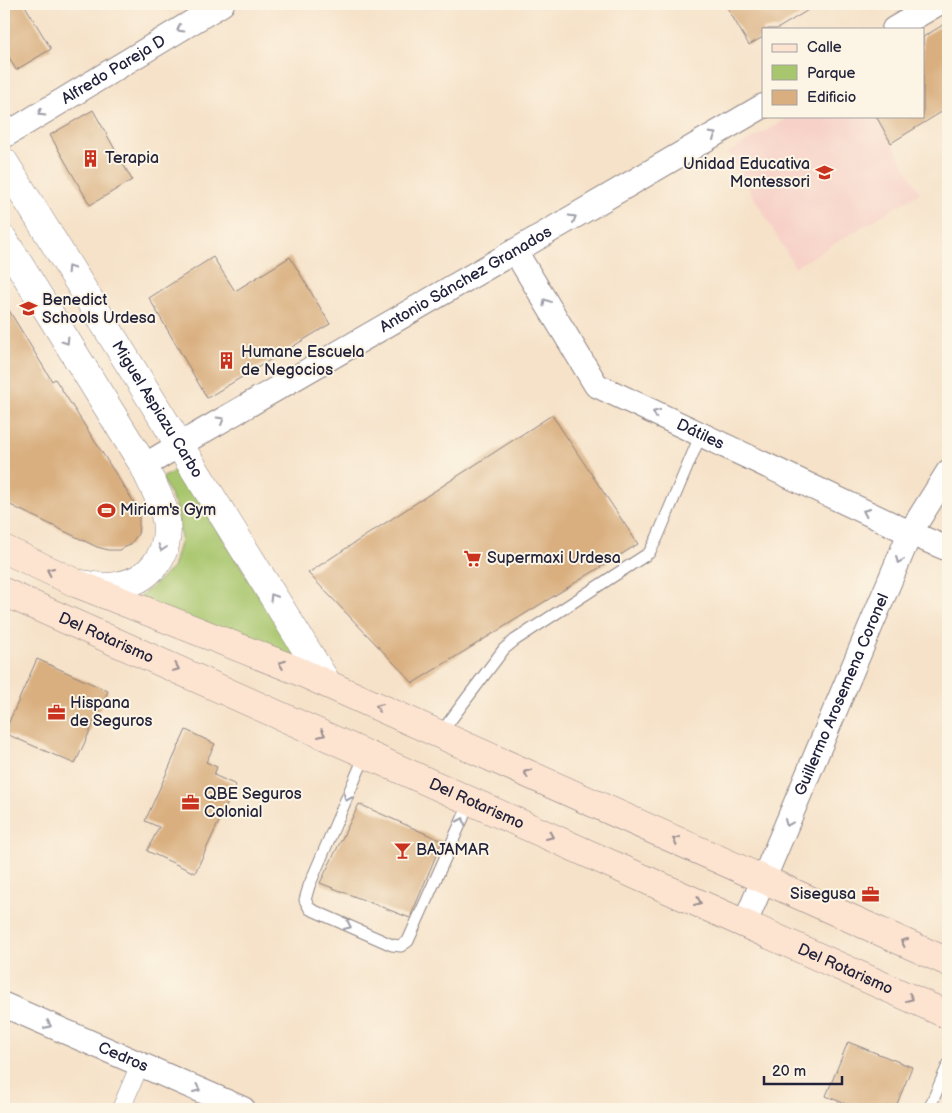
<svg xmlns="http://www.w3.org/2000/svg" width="952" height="1113" font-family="'Balsamiq Sans',sans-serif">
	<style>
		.built { fill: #f7d1c8 }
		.green { fill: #a8c66d; stroke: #657454 }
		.building { fill: #d9af7f }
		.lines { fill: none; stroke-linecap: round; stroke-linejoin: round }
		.service-casing { stroke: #8c8282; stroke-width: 13 }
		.pedestrian-casing { stroke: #8c8282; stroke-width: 19 }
		.minor-casing { stroke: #8c8282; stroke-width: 26 }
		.tertiary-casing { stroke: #8c8282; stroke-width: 29 }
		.secondary-casing { stroke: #8c8282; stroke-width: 29 }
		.service { stroke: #fff; stroke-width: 11 }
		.pedestrian { stroke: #fff; stroke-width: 18 }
		.minor { stroke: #fff; stroke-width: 24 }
		.tertiary { stroke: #fff; stroke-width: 28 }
		.secondary { stroke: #fde4d1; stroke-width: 28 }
		.oneway { stroke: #9c9ca7 }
		.oneway2 { stroke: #9a8d8e }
		.labels { text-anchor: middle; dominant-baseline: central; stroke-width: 4; stroke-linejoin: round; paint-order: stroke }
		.street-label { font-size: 16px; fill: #22223b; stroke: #fcf5e5 }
		.poi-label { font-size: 16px; fill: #22223b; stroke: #fcf5e5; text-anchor: start }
	</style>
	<rect width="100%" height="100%" fill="#fcf5e5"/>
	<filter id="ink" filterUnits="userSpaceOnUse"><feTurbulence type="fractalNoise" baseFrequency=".02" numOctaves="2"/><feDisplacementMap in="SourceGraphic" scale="10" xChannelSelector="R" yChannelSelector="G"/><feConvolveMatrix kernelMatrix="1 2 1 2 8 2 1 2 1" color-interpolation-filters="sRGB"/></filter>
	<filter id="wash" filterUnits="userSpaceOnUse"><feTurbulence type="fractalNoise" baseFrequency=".0096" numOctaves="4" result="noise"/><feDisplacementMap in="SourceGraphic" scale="20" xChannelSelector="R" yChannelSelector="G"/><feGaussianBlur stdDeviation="1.12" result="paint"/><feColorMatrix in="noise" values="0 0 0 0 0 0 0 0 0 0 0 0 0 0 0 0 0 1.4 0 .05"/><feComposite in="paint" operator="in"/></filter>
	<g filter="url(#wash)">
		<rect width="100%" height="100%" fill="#f6e2c9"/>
		<polygon class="built" points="791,116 876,116 920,193 795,267 728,153"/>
		<polygon class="green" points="179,468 296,654 283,657 135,601 173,568 181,539 176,507 162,478"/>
		<g id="blocks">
			<g class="building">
				<polygon points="4,4 24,4 51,49 16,70 4,48"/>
				<polygon points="725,4 818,4 777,29 763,29 763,37 749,45"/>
				<polygon points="948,22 948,108 891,143 876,116 923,116 923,37"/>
				<polygon points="93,110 132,180 90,205 50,135"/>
				<polygon points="213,257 235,291 290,257 330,324 207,398 149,298"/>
				<polygon points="4,302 52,381 55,379 135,504 139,517 139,526 138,534 130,545 119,550 108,550 97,547 4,502"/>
				<polygon points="552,415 638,544 413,683 308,573"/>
				<polygon points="37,659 108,691 75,764 4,733"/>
				<polygon points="186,730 215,744 206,762 217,767 214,775 236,785 195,873 147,851 159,827 145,821"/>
				<polygon points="359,804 442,841 410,918 320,883"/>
				<polygon points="848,1042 912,1067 895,1109 858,1109 826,1096"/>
			</g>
		</g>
	</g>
	<g filter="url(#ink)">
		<use href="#blocks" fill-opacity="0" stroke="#8c8282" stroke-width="1"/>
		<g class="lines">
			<defs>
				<g id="service">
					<polyline points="440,734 504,649 515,640 649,553 657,538 701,434"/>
					<polyline points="366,753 309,886 305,900 310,909 392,945 401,946 408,941 471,800"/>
					<polyline points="929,1109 948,1065"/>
				</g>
				<polyline id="pedestrian" points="121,1109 140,1064"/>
				<g id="minor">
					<polyline points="894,29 937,4"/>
					<path id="s1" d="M4,136l218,-132"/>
					<path id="s2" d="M515,251l81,134 314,148 38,16"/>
					<path id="s3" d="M144,466l35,-21 336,-194 248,-145"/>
					<path id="s4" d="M745,923l165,-390 38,-61"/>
					<path id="s5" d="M4,1005l239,104"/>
				</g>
				<g id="tertiary">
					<path id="s6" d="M4,162l323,521"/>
					<path d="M4,240l140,226c7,17 19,35 22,54 5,34 -16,61 -50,66 -11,2 -23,0 -34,-2"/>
				</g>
				<g id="secondary">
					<polyline points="4,549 78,584 296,670 948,962"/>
					<path id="s7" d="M4,592l944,423"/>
				</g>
			</defs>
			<use href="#service" class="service-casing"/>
			<use href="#pedestrian" class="pedestrian-casing"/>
			<use href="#minor" class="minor-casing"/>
			<use href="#tertiary" class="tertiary-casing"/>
			<use href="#secondary" class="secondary-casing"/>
			<use href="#service" class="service"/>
			<use href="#pedestrian" class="pedestrian"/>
			<use href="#minor" class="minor"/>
			<use href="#tertiary" class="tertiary"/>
			<use href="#secondary" class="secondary"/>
		</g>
		<defs><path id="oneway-chevron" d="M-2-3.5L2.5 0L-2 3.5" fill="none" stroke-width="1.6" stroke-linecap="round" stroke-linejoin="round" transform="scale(1.25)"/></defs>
		<g class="oneway">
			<use href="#oneway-chevron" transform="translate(180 29) rotate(149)"/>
			<use href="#oneway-chevron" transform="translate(41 113) rotate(149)"/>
			<use href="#oneway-chevron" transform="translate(713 135) rotate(-30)"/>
			<use href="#oneway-chevron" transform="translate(573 218) rotate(-30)"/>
			<use href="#oneway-chevron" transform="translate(70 269) rotate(-122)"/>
			<use href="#oneway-chevron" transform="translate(546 302) rotate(-121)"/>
			<use href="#oneway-chevron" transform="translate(66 341) rotate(58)"/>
			<use href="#oneway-chevron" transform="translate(656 413) rotate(-155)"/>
			<use href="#oneway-chevron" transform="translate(221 420) rotate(-30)"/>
			<use href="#oneway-chevron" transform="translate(866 512) rotate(-155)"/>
			<use href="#oneway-chevron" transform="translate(162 548) rotate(108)"/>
			<use href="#oneway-chevron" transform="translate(899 560) rotate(113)"/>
			<use href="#oneway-chevron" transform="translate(273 597) rotate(-122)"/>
			<use href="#oneway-chevron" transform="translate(347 798) rotate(113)"/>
			<use href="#oneway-chevron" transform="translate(462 821) rotate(-66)"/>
			<use href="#oneway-chevron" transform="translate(788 823) rotate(113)"/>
			<use href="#oneway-chevron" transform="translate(348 926) rotate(24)"/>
			<use href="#oneway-chevron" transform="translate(48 1025) rotate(24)"/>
			<use href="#oneway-chevron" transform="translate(197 1089) rotate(24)"/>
		</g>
		<g class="oneway2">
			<use href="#oneway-chevron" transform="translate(50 571) rotate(-155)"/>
			<use href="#oneway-chevron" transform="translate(282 664) rotate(-159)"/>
			<use href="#oneway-chevron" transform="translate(176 668) rotate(24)"/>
			<use href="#oneway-chevron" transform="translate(379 707) rotate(-156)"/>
			<use href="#oneway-chevron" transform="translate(322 734) rotate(24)"/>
			<use href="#oneway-chevron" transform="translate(527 773) rotate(-156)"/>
			<use href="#oneway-chevron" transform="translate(550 836) rotate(24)"/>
			<use href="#oneway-chevron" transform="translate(676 840) rotate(-156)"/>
			<use href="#oneway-chevron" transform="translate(698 902) rotate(24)"/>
			<use href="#oneway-chevron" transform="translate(904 942) rotate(-156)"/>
			<use href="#oneway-chevron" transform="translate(910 998) rotate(24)"/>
		</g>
	</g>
	<defs>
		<symbol id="building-bare" viewBox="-9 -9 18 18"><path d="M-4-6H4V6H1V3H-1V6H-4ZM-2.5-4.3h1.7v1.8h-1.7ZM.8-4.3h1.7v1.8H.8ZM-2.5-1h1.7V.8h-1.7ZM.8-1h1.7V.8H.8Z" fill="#c8321e" stroke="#fcf5e5" stroke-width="2.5" paint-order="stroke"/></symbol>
		<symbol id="school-bare" viewBox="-9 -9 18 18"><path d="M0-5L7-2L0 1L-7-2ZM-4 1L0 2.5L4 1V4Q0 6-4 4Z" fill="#c8321e" stroke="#fcf5e5" stroke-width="2.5" paint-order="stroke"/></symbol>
		<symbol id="stadium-bare" viewBox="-9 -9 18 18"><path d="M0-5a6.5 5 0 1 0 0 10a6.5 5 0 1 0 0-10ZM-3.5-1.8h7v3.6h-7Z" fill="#c8321e" stroke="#fcf5e5" stroke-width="2.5" paint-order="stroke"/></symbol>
		<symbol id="supermarket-bare" viewBox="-9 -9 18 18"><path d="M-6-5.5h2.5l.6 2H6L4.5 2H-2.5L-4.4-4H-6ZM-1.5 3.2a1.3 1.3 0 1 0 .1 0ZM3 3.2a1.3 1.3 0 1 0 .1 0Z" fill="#c8321e" stroke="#fcf5e5" stroke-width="2.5" paint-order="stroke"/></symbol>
		<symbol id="office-bare" viewBox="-9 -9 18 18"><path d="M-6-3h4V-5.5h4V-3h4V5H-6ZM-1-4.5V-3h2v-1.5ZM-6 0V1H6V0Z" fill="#c8321e" stroke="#fcf5e5" stroke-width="2.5" paint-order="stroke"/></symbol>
		<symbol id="bar-bare" viewBox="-9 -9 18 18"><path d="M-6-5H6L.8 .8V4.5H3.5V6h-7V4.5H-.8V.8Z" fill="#c8321e" stroke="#fcf5e5" stroke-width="2.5" paint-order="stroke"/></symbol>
	</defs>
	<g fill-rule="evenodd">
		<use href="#building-bare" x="78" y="146" width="25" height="25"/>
		<use href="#school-bare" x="812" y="160" width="25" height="25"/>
		<use href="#school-bare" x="16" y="296" width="25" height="25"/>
		<use href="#building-bare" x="214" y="348" width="25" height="25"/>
		<use href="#stadium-bare" x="94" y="498" width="25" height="25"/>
		<use href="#supermarket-bare" x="460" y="546" width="25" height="25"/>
		<use href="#office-bare" x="44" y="700" width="25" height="25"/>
		<use href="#office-bare" x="178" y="790" width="25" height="25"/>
		<use href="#bar-bare" x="390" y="838" width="25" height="25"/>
		<use href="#office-bare" x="858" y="882" width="25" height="25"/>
	</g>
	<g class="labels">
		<g class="street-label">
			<text stroke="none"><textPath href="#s1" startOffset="128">Alfredo Pareja D</textPath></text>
			<text stroke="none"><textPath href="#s3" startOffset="372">Antonio Sánchez Granados</textPath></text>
			<text stroke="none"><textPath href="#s6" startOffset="291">Miguel Aspiazu Carbo</textPath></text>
			<text stroke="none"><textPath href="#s2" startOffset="272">Dátiles</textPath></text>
			<text stroke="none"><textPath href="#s7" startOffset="112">Del Rotarismo</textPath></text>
			<text stroke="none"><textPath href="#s4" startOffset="248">Guillermo Arosemena Coronel</textPath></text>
			<text stroke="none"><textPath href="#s7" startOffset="518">Del Rotarismo</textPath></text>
			<text stroke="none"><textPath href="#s7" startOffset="922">Del Rotarismo</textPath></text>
			<text stroke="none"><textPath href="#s5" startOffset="130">Cedros</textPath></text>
		</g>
		<g class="poi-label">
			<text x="105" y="158">Terapia</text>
			<text x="810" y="164" text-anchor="end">Unidad Educativa<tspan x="810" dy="18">Montessori</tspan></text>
			<text x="42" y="300">Benedict<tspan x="42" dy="18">Schools Urdesa</tspan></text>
			<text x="241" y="352">Humane Escuela<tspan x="241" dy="18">de Negocios</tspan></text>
			<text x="120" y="510">Miriam's Gym</text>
			<text x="487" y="558">Supermaxi Urdesa</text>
			<text x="70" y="703">Hispana<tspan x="70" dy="18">de Seguros</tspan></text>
			<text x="204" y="794">QBE Seguros<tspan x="204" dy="18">Colonial</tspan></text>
			<text x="416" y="850">BAJAMAR</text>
			<text x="856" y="894" text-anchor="end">Sisegusa</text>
		</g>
	</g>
	<rect width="952" height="1113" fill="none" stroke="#fcf5e5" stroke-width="20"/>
	<rect x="762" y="28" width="162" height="90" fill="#fcf5e5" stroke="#a5a1a1"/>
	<rect x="772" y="44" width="25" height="8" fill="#fde4d1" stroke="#a5a1a1"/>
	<text x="807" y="52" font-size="15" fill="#22223b">Calle</text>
	<rect x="772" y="65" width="25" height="15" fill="#a8c66d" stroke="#a5a1a1"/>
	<text x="807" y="78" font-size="15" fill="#22223b">Parque</text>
	<rect x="772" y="90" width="25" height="15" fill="#d9af7f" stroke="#a5a1a1"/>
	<text x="807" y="102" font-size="15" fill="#22223b">Edificio</text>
	<path d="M764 1076v8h78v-8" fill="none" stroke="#22223b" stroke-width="2.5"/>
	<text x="772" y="1076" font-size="15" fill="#22223b" stroke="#fcf5e5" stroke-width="4" paint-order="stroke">20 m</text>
</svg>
